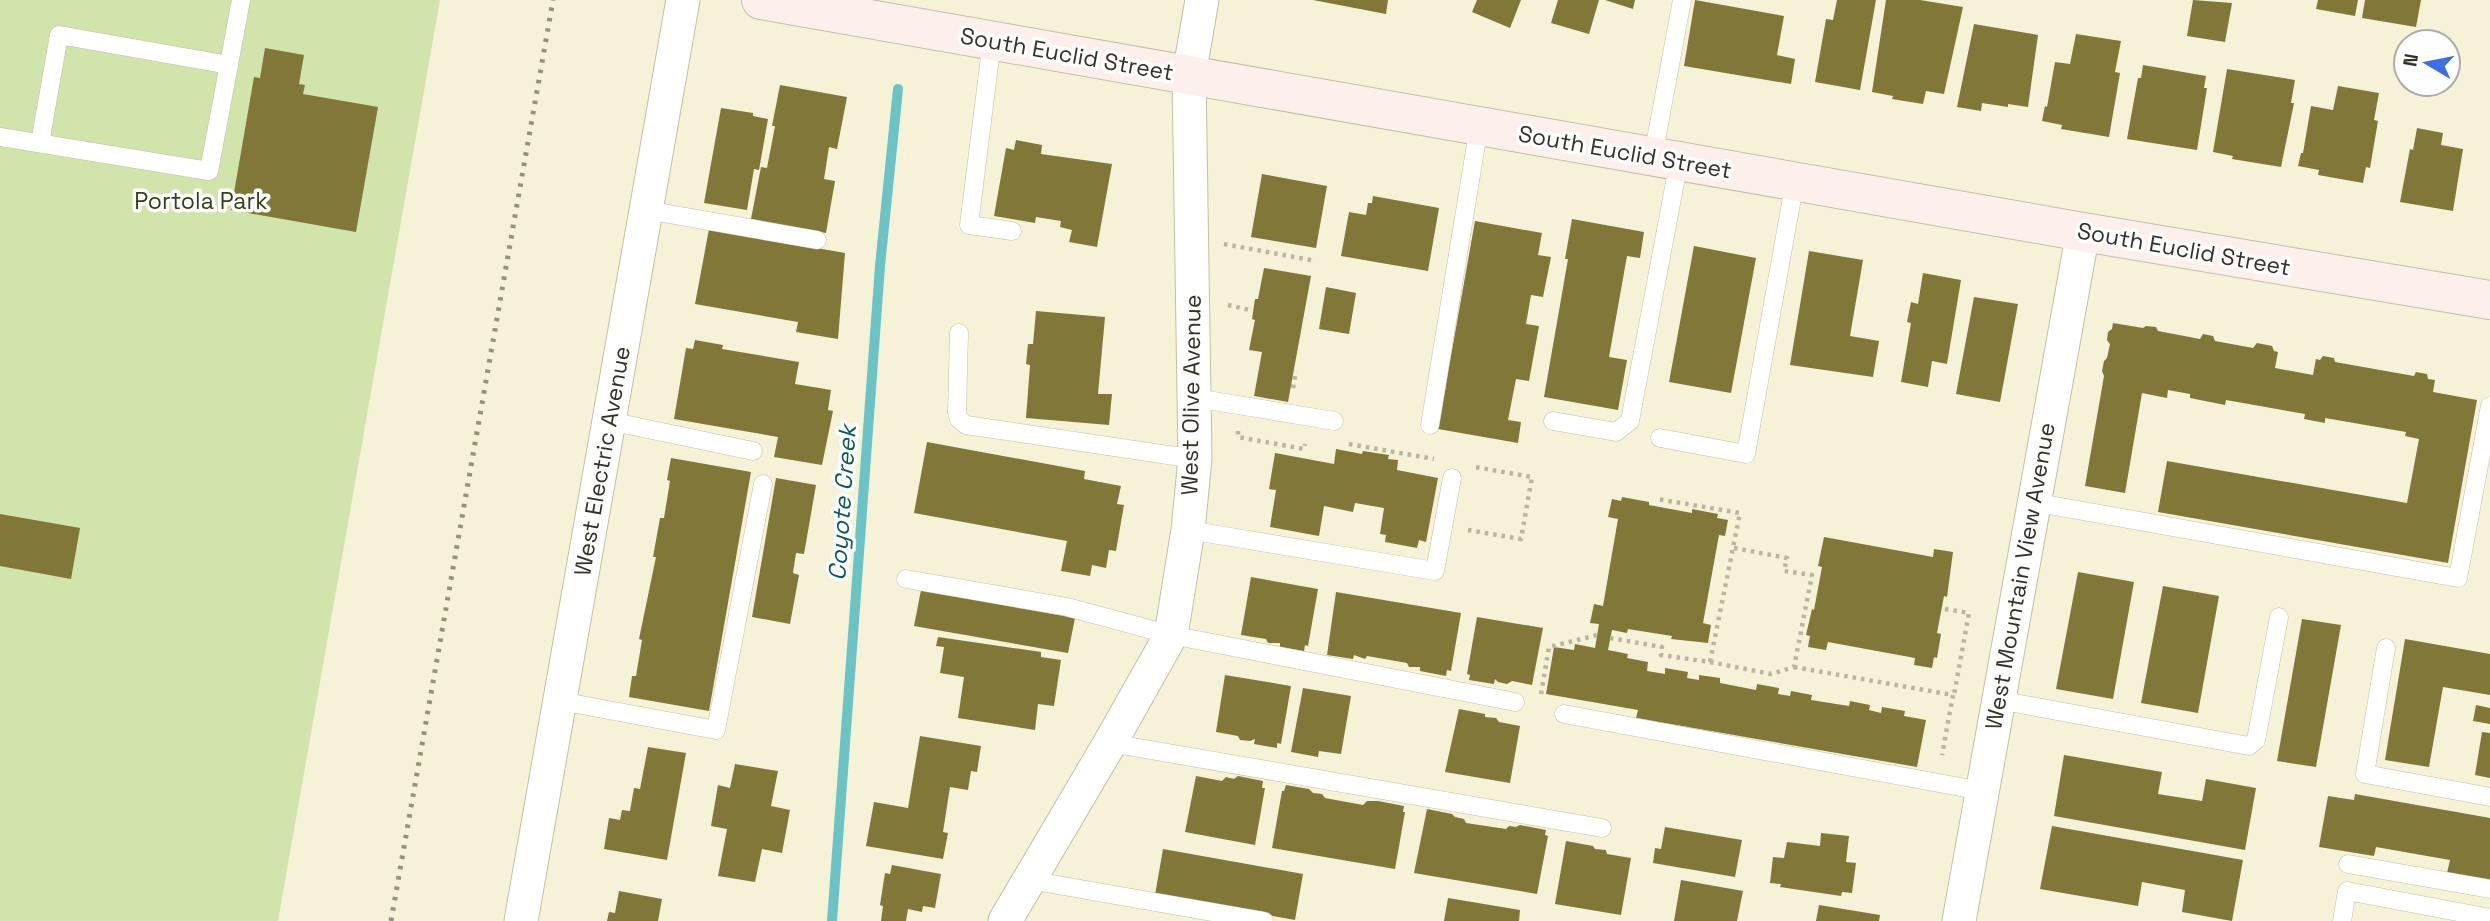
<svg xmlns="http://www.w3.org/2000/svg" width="2490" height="921" font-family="'Space Grotesk',sans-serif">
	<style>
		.green { fill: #d0e4ab }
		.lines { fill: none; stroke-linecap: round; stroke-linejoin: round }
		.stream { stroke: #6cc3c6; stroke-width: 10 }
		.building { fill: #817738 }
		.lane-casing { stroke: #c3bfa6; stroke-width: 19 }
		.street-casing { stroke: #c3bfa6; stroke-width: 35 }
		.secondary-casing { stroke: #c3bfa6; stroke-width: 40 }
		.path { stroke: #b9b5a0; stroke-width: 4.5; stroke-dasharray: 3.5 5; stroke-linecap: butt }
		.lane { stroke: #fff; stroke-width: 18 }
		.street { stroke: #fff; stroke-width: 33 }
		.secondary { stroke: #fdefec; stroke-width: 38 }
		.rail { stroke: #94917f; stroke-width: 5; stroke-dasharray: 3.5 7; stroke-linecap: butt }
		.labels { text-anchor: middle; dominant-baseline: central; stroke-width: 7; stroke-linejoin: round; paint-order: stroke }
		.street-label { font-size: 23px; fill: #343228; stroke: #fefefe }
		.park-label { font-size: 23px; fill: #334014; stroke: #fefefe }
		.water-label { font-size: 24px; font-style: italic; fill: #0b595b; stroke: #fefefe }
	</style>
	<rect width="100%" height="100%" fill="#f6f2d8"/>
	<polygon class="green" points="0,0 440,0 278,921 0,921"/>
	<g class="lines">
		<polyline class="stream" points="832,921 880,266 898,89"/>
	</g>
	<g class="building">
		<polygon points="1313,0 1388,0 1386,14"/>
		<polygon points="1477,0 1521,0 1510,28 1472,12"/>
		<polygon points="1558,0 1599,0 1589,34 1551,23"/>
		<polygon points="1605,0 1635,0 1633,9"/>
		<polygon points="1695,0 1784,16 1777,55 1795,59 1791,84 1684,66"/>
		<polygon points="1837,0 1876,0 1860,90 1815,82 1826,19 1833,20"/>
		<polygon points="1886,0 1920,0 1963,7 1944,94 1926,91 1923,104 1892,99 1893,96 1872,92"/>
		<polygon points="2193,0 2232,3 2225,42 2187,36"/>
		<polygon points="2318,0 2358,0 2355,16 2316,9"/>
		<polygon points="2365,0 2421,0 2416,27 2362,18"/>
		<polygon points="1974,24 2038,35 2028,107 2008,104 2008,107 1982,103 1981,111 1957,107"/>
		<polygon points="2076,34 2121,41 2115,72 2120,73 2109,137 2061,129 2062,125 2042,121 2045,106 2047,107 2055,62 2070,64"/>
		<polygon points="265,48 304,55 299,84 305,85 303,94 378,107 356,232 231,210 254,77 260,78"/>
		<polygon points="2143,65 2206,76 2204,88 2207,88 2197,150 2127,139 2138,78 2141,78"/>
		<polygon points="2227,69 2295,80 2291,103 2294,103 2281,167 2232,159 2233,156 2213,152"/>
		<polygon points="780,85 847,97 837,149 829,147 824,179 835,181 826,233 751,219 761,167 767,168 775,126 772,126"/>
		<polygon points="2338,86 2379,93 2374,120 2378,121 2370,168 2366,167 2363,183 2318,175 2319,170 2298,166 2301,153 2303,153 2311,106 2333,110"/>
		<polygon points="721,108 753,113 753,116 768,119 759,170 754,169 747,210 704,203"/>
		<polygon points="2417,128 2443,133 2441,145 2463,149 2453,211 2400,202 2410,149 2413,150"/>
		<polygon points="1016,140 1042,145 1041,154 1112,164 1097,247 1069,242 1072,230 1060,227 1061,221 1036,217 1035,223 994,216 1006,148 1014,150"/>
		<polygon points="1262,174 1327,186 1316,248 1251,237"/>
		<polygon points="1373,196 1439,208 1428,271 1341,256 1349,212 1366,215 1368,203 1372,203"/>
		<polygon points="1572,219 1644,232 1640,258 1627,256 1609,357 1627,360 1618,410 1544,397 1568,259 1565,259"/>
		<polygon points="1475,221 1542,233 1538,255 1551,257 1543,297 1531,295 1526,324 1539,326 1529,381 1516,379 1508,420 1521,422 1518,443 1438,429"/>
		<polygon points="709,229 845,253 838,339 796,332 798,322 695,304"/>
		<polygon points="1694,246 1756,258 1731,393 1669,382"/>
		<polygon points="1809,251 1863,260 1850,336 1879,341 1873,377 1790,365"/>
		<polygon points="1264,268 1311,276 1288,402 1254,396 1262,352 1249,350 1255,320 1252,319 1255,299 1258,299"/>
		<polygon points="1923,273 1961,280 1947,364 1932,361 1928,387 1901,382 1911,323 1907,322 1911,302 1918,304"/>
		<polygon points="1326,287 1356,293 1349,334 1319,329"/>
		<polygon points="1974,297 2018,304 2000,402 1956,394"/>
		<polygon points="1036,311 1105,317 1098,394 1112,394 1109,425 1026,418 1030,365 1026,364 1028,344 1033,344"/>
		<polygon points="2113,323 2143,328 2146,326 2156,327 2158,331 2200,339 2203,334 2213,336 2215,341 2253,348 2257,343 2272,346 2274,351 2278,352 2275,368 2313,375 2316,359 2320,360 2323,356 2334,358 2335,362 2414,376 2416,372 2427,374 2428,379 2435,380 2433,392 2477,400 2448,563 2158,512 2167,461 2407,503 2419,439 2405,436 2406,432 2325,418 2325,423 2304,419 2305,414 2226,400 2225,405 2190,398 2190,394 2168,390 2167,398 2142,393 2125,493 2085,486 2104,376 2102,371 2104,361 2107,358 2110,344 2107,340 2108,332 2112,329"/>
		<polygon points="695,340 723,345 722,349 799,362 795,384 831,390 828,410 833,411 822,465 774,457 778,437 674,419 686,348 693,349"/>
		<polygon points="927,442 1085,471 1084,479 1121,486 1117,504 1124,505 1116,551 1109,550 1106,568 1092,565 1090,576 1061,571 1067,541 914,513"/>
		<polygon points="1336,449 1362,454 1363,451 1389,455 1388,459 1398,460 1397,470 1438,478 1426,542 1419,540 1417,548 1385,542 1386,535 1380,534 1384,508 1355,503 1353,512 1324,506 1319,536 1270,527 1276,490 1269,489 1275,453 1334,464"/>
		<polygon points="671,458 751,472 709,711 629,697 632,676 636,676 642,640 639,639 656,557 653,557 660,518 664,518 670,481 667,480"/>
		<polygon points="776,478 816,485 804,554 796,553 793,573 799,575 790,624 752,617"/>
		<polygon points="1622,497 1649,502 1649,505 1692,513 1692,509 1718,514 1717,518 1728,520 1725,536 1719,535 1703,623 1711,625 1708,643 1671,639 1672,636 1628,629 1627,633 1612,630 1608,650 1628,654 1627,658 1648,662 1647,671 1665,674 1665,668 1688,672 1687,678 1699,680 1699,675 1720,678 1720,683 1756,690 1757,684 1779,688 1778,694 1790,696 1791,691 1812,695 1811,700 1849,706 1850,701 1870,705 1869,710 1881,713 1882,707 1905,711 1904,716 1926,720 1917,767 1636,718 1638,710 1546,694 1554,647 1574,650 1575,644 1595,648 1599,624 1590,623 1594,604 1603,606 1618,519 1608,517 1612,499 1621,501"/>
		<polygon points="0,514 80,528 71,579 0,566"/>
		<polygon points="1824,537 1933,557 1934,549 1953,552 1947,597 1944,596 1937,633 1941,634 1937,658 1934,657 1932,668 1914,665 1915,658 1828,642 1826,650 1808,647 1810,636 1806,635 1812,609 1814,610 1822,567 1818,566"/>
		<polygon points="2078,572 2134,582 2113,699 2056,689"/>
		<polygon points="1251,577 1318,589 1308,646 1305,645 1304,651 1280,647 1280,643 1268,643 1266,639 1241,635"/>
		<polygon points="2163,586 2219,596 2198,713 2141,703"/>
		<polygon points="921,590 1075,618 1068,653 914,626"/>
		<polygon points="1336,592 1461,613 1451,671 1447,670 1446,676 1420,671 1420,667 1409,667 1407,663 1367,656 1365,659 1354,655 1353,659 1327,655"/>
		<polygon points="1477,617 1543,628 1532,685 1512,681 1507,684 1498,682 1495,679 1494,684 1469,680 1470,675 1467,674"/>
		<polygon points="2302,619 2341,625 2316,767 2277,761"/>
		<polygon points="938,637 1041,652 1041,657 1061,660 1054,706 1038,704 1035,730 958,718 964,677 940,673 944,647 936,646"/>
		<polygon points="2405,639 2490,654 2490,695 2443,687 2429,767 2385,760"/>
		<polygon points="1225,675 1291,686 1281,744 1277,743 1277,748 1254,744 1255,739 1250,741 1240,740 1238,736 1216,732"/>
		<polygon points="1303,688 1351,696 1341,754 1319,751 1318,757 1291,752"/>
		<polygon points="2476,705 2490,708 2490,724 2473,721"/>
		<polygon points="1459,709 1485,714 1485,717 1496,718 1499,722 1520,726 1510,783 1445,772"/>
		<polygon points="2482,732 2490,733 2490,778 2475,775"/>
		<polygon points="920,736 981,746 977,772 971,771 968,790 950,787 943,832 948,833 943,859 866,846 874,802 908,808"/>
		<polygon points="648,747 686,753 667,860 604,849 609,818 620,820 622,810 630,811 634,788 640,789"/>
		<polygon points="2064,755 2162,772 2158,794 2202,801 2206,779 2256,788 2245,850 2054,816"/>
		<polygon points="735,764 778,771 771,806 790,810 782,853 762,849 755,882 718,876 727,829 711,826 718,785 730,788"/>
		<polygon points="1196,776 1222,781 1226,777 1234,779 1238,776 1263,781 1262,788 1265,788 1255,845 1185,832"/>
		<polygon points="1286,785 1309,789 1313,793 1322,794 1325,798 1363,805 1367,801 1378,801 1404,806 1403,812 1405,812 1395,869 1272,848 1282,791 1284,791"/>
		<polygon points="2355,794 2490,818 2490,881 2447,873 2450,860 2376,847 2374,856 2319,847 2328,796 2354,800"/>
		<polygon points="1427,809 1452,814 1455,817 1464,819 1466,823 1506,829 1509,826 1516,827 1520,825 1546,830 1545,835 1548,836 1537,894 1414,873"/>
		<polygon points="2052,826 2243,860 2232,921 2182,912 2185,890 2142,882 2138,906 2040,889"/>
		<polygon points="1665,827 1742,840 1735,877 1653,863 1655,848 1661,849"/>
		<polygon points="1821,833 1849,836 1846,862 1856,863 1852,893 1842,892 1841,896 1780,887 1781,884 1770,883 1773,857 1784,858 1787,842 1820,846"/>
		<polygon points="1566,841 1593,846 1595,849 1606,850 1607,854 1631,858 1621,915 1555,904"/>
		<polygon points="1163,849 1303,874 1295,920 1155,895"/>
		<polygon points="892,865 941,874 935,908 923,906 922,912 908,909 906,921 881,921 883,906 880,905 885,873 890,874"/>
		<polygon points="1681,880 1743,891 1737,921 1674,921"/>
		<polygon points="619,891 662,899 658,921 607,921 609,912 615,913"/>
		<polygon points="1448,898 1520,910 1519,921 1444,921"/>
		<polygon points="1819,905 1880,915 1879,921 1816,921"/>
	</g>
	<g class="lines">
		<defs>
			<g id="lane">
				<polyline points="992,41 969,225 1012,231"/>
				<polyline points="0,137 209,171 241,0"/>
				<polyline points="40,143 59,35 229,65"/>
				<polyline points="1653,156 1682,0"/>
				<polyline points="646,210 817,240"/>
				<polyline points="959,333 957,412 959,419 966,425 1195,459"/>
				<polyline points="1195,398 1334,421"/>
				<polyline points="609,421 753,451"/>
				<polyline points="1553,421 1616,432 1630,421 1679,161"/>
				<polyline points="1430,425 1479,126"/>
				<polyline points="1660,438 1746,454 1795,181"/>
				<polyline points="2033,502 2458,578 2490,406"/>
				<polyline points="1188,530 1435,571 1452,478"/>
				<polyline points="906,579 1067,607 1171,635 1515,702"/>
				<polyline points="2386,648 2365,774 2490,797"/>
				<polyline points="1998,700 2249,746 2256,740 2279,617"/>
				<polyline points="560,701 716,730 763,484"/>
				<polyline points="1564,714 1982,791"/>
				<polyline points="1110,743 1602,828"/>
				<polyline points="2348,864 2490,889"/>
				<polyline points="1029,880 1264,921"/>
				<polyline points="2342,921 2347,891 2490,918"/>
			</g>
			<g id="street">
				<polyline points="521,921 683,0"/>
				<polyline points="1005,921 1110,743 1171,635 1188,530 1195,459 1189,75 1202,0"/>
				<polyline points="1959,921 2083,232"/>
			</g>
			<polyline id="secondary" points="761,0 2083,232 2490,300"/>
		</defs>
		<use href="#lane" class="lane-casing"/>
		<use href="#street" class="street-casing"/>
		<use href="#secondary" class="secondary-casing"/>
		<g class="path">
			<polyline points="1224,244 1316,261"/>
			<polyline points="1228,305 1250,310"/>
			<polyline points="1293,388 1296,371"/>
			<polyline points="1238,431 1238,437 1304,449 1305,444"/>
			<polyline points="1349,444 1434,459"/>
			<polyline points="1468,530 1521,539 1532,477 1475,467"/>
			<polyline points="1945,609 1969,613 1954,695"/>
			<polyline points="1610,638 1662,647 1661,655 1710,662 1740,513 1657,499"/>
			<polyline points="1710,662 1771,674 1794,667 1812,575 1784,571 1787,558 1734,548"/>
			<polyline points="1794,667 1953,695 1942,755"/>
			<polyline points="1541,694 1549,647 1597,635"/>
		</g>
		<use href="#lane" class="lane"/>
		<use href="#street" class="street"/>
		<use href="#secondary" class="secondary"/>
		<polyline class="rail" points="391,921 553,0"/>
	</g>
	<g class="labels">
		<g class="street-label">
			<text transform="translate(1067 54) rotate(10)">South Euclid Street</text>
			<text transform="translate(1625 152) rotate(10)">South Euclid Street</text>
			<text transform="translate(2184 249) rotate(10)">South Euclid Street</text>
			<text transform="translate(1191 395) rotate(-89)">West Olive Avenue</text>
			<text transform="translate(602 461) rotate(-80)">West Electric Avenue</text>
			<text transform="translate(2020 576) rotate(-80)">West Mountain View Avenue</text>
		</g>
		<g class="park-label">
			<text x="201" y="201">Portola Park</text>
		</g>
		<g class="water-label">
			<text transform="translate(842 503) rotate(-86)">Coyote Creek</text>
		</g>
	</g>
	<g transform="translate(2427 63) rotate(280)"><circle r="33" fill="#fefefe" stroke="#adaca8" stroke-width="2"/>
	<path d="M0-5L12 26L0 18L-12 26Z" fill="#3d6fdf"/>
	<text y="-10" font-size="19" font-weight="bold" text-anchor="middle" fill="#343228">N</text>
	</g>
</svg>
